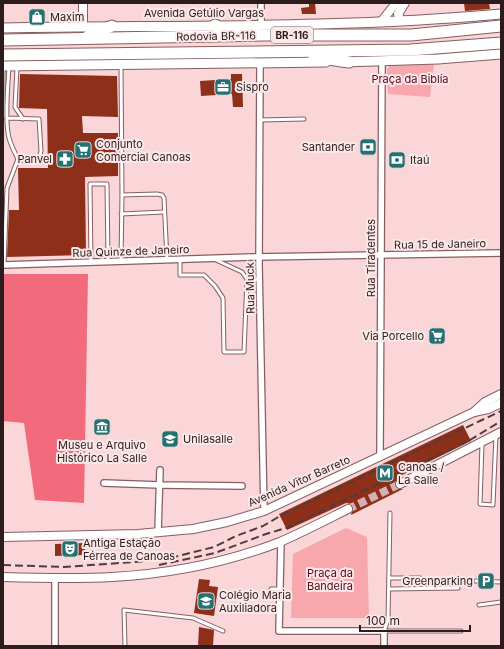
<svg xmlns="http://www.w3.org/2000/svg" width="504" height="649" font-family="Inter,sans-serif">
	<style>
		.green { fill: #f8a7ad }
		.forest { fill: #f16b7d }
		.building { fill: #8d2f19 }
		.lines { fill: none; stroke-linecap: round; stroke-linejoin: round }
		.secondary-tunnel { stroke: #d1b1b3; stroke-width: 8; stroke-dasharray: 8 4; stroke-linecap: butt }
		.lane-casing { stroke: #865e61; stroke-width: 5 }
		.street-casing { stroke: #865e61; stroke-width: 8 }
		.secondary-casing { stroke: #865e61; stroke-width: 10 }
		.primary-casing { stroke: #865e61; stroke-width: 11 }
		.highway-casing { stroke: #865e61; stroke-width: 13 }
		.lane { stroke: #fff; stroke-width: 3 }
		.street { stroke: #fff; stroke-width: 5.5 }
		.secondary { stroke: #fff; stroke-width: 8 }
		.primary { stroke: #fff; stroke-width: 9 }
		.highway { stroke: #fff; stroke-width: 11 }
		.rail { stroke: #503c3d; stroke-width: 2; stroke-dasharray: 8 4; stroke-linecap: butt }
		.labels { text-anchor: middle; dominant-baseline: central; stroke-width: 4; stroke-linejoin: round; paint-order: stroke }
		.shield { fill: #fbe8e9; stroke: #6b595a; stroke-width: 1 }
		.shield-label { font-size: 10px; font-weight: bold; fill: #2d1c1d }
		.street-label { font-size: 11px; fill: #2d1c1d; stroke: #fbe8e9 }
		.poi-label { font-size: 11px; fill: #2d1c1d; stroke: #fbe8e9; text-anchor: start }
		.park-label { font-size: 11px; fill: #5d061d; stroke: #fbe8e9 }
	</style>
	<rect width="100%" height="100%" fill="#fad6d8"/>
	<g class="green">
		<polygon points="404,63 434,64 430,97 388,94 387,69 390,65"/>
		<polygon points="346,528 367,537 369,618 291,618 293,554"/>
	</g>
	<polygon class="forest" points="4,274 88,274 84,503 35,500 24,423 3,421"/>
	<g class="building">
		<polygon points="309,3 315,3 316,14 302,14 301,8 309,7"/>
		<polygon points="464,3 489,3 490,9 465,11"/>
		<polygon points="20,74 117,76 118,117 82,116 83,133 118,133 118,176 85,177 86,255 7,257 9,210 19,210 18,168 48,168 47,109 19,108"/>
		<polygon points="231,74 242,74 243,107 233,107 232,94 201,96 200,81 231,79"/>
		<polygon points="463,425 471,441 398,477 398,479 395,483 395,486 397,489 403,489 351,515 353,507 351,504 346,503 287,530 279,514"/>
		<polygon points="85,543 85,555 55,556 55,544"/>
		<polygon points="199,579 210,580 209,586 218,587 214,616 194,613"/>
		<polygon points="199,627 214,630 213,646 198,646"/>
	</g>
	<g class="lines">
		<polyline class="secondary-tunnel" points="348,509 400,484"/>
		<defs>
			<g id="lane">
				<polyline points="121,66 122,195"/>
				<polyline points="17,67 15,107 23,119"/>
				<polyline points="3,92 3,68"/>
				<polyline points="3,93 3,117"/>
				<path d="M7,118l32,1 2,32 -2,7c-6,4 -14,3 -21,1 -4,-8 -9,-17 -10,-26 -3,-20 0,-47 1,-67"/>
				<polyline points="260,120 304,119"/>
				<polyline points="121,214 164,212"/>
				<polyline points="180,259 180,275 204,275 215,286 223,298 224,352 244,352 247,279 242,272 216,260"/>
				<polyline points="121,261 122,195 157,194 162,195 164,198 167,260"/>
				<polyline points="91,262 90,184 107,184 108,262"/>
				<polyline points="4,265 7,188 18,159"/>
				<polyline points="247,285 260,277"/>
				<polyline points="482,444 480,504 493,505 496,435"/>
				<polyline points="390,513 388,620 384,631 461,631"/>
				<polyline points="389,578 420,578"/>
				<polyline points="476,581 501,582"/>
				<polyline points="271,589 280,589"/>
				<polyline points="389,589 458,588"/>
				<polyline points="479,605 501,602"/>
				<polyline points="125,646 124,610 193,618 223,631"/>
			</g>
			<g id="street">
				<polyline points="261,25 261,3"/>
				<polyline points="260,63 259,265 264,511"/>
				<polyline points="3,265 252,257 501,253"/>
				<polyline points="380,456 382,61"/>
				<polyline points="104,483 160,485 242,486"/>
				<polyline points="158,532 160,470"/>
				<polyline points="281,541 279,631 384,631 384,646"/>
				<polyline points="55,578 55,646"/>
			</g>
			<g id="secondary">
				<polyline points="83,3 83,26"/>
				<polyline points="401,21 398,14 405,3"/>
				<polyline points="381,22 396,3"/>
				<polyline points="474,412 488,409 501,403"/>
				<polyline points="400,484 501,432"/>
				<polyline points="3,537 138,534 193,529 227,522 264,511 474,412 485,402 501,394"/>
				<path d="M3,577c36,1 73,2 109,0 56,-3 116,-15 168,-35 23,-10 46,-22 68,-33"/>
			</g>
			<g id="primary">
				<path d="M3,28c166,-3 333,1 498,-14"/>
				<polyline points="342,62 438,59 501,54"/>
				<polyline points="3,66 326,62"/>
			</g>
			<g id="highway">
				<polyline points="215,25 224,30 234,31"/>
				<polyline points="88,36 112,26"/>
				<polyline points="3,40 263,35 411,35 501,26"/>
				<polyline points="3,55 410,50 501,43"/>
				<polyline points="314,57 349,62"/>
			</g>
		</defs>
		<use href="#lane" class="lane-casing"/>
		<use href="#street" class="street-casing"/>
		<use href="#secondary" class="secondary-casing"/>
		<use href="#primary" class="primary-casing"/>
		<use href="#highway" class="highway-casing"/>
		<use href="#lane" class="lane"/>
		<use href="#street" class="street"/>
		<use href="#secondary" class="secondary"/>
		<use href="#primary" class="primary"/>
		<use href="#highway" class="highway"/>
		<g class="rail">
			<polyline points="3,565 64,567 162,560 214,547 236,536 263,526 280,516 501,411"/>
			<polyline points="159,565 215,553 266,534 286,528 470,440 501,421"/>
		</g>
	</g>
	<defs>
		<symbol id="shop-square" viewBox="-11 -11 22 22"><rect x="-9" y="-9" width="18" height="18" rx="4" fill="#257070" stroke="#fbe8e9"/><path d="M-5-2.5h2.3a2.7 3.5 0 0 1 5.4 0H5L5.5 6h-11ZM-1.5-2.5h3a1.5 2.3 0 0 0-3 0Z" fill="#fff"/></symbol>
		<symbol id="office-square" viewBox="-11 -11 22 22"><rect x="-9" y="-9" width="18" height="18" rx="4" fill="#257070" stroke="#fbe8e9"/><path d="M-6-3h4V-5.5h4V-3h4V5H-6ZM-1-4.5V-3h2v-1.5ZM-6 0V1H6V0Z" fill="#fff"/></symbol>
		<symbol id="bank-square" viewBox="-11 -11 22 22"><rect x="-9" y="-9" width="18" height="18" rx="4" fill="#257070" stroke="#fbe8e9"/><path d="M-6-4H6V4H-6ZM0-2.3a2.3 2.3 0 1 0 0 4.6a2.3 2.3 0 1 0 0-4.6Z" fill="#fff"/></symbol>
		<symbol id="supermarket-square" viewBox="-11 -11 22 22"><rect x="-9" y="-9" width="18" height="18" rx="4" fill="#257070" stroke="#fbe8e9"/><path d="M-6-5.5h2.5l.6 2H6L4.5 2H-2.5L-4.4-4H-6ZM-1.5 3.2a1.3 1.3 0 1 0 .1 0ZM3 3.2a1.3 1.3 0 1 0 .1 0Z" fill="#fff"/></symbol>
		<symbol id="pharmacy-square" viewBox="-11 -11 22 22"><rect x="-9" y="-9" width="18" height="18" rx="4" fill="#257070" stroke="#fbe8e9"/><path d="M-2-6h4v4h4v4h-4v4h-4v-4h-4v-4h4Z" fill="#fff"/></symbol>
		<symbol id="museum-square" viewBox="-11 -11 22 22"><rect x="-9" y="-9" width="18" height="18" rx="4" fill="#257070" stroke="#fbe8e9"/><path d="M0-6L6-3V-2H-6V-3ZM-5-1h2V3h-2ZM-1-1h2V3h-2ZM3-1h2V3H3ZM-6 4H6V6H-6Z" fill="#fff"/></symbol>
		<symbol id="university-square" viewBox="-11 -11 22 22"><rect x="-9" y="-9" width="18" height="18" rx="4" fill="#257070" stroke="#fbe8e9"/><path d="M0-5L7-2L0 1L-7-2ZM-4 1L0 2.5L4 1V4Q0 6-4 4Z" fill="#fff"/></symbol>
		<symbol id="metro-square" viewBox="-11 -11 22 22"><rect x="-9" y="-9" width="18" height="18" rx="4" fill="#257070" stroke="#fbe8e9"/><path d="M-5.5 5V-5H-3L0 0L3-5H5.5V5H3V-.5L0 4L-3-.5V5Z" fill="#fff"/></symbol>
		<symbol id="theatre-square" viewBox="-11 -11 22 22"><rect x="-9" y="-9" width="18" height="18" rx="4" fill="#257070" stroke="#fbe8e9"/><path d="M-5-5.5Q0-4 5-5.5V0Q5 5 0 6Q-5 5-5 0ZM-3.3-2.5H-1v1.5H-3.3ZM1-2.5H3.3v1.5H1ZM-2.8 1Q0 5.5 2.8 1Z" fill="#fff"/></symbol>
		<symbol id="parking-square" viewBox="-11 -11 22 22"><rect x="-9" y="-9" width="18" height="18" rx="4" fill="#257070" stroke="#fbe8e9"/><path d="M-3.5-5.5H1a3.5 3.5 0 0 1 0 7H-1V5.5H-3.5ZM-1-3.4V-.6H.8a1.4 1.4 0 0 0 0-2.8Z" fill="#fff"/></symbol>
		<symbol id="school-square" viewBox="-11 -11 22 22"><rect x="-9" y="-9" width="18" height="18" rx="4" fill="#257070" stroke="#fbe8e9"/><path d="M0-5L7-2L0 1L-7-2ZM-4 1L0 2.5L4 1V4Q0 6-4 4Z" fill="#fff"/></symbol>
	</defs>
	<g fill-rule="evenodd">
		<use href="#shop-square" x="27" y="7" width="20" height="20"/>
		<use href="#office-square" x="213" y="77" width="20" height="20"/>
		<use href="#bank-square" x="358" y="137" width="20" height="20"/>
		<use href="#supermarket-square" x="73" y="140" width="20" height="20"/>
		<use href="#pharmacy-square" x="55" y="149" width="20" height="20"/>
		<use href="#bank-square" x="387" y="150" width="20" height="20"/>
		<use href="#supermarket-square" x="427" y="326" width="20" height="20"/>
		<use href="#museum-square" x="92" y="417" width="20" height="20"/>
		<use href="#university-square" x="160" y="429" width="20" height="20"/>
		<use href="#metro-square" x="375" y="463" width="20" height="20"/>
		<use href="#theatre-square" x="60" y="539" width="20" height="20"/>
		<use href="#parking-square" x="476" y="571" width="20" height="20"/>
		<use href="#school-square" x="196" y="591" width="20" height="20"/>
	</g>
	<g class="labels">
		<rect class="shield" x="271" y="27" width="42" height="16" rx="3"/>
		<g class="shield-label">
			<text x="292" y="35">BR-116</text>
		</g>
		<g class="street-label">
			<text x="204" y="13">Avenida Getúlio Vargas</text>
			<text transform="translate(216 36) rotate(-1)">Rodovia BR-116</text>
			<text transform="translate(440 244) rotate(-1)">Rua 15 de Janeiro</text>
			<text transform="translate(131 251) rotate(-2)">Rua Quinze de Janeiro</text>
			<text transform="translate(371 258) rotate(-90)">Rua Tiradentes</text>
			<text transform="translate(250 288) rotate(-91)">Rua Muck</text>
			<text transform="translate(299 481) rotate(-24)">Avenida Vitor Barreto</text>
		</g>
		<g class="poi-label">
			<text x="50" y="17">Maxim</text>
			<text x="236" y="87">Sispro</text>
			<text x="96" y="144">Conjunto<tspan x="96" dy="13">Comercial Canoas</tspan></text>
			<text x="355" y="147" text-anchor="end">Santander</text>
			<text x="52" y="159" text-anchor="end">Panvel</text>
			<text x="410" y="160">Itaú</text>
			<text x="424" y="336" text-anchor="end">Via Porcello</text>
			<text x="183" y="439">Unilasalle</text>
			<text x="102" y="445" text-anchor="middle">Museu e Arquivo<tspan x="102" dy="13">Histórico La Salle</tspan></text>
			<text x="398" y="467">Canoas /<tspan x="398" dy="13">La Salle</tspan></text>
			<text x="83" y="543">Antiga Estação<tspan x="83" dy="13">Férrea de Canoas</tspan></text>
			<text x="473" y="581" text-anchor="end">Greenparking</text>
			<text x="219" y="595">Colégio Maria<tspan x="219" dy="13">Auxiliadora</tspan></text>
		</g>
		<g class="park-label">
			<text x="410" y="79">Praça da Biblía</text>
			<text x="330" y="573">Praça da<tspan x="330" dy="13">Bandeira</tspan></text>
		</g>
	</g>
	<rect width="504" height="649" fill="none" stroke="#2d1c1d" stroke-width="8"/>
	<path d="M360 625v6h110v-6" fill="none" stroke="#2d1c1d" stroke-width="2"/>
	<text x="366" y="625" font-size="12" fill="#2d1c1d" stroke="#fbe8e9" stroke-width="3" paint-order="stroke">100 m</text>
</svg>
